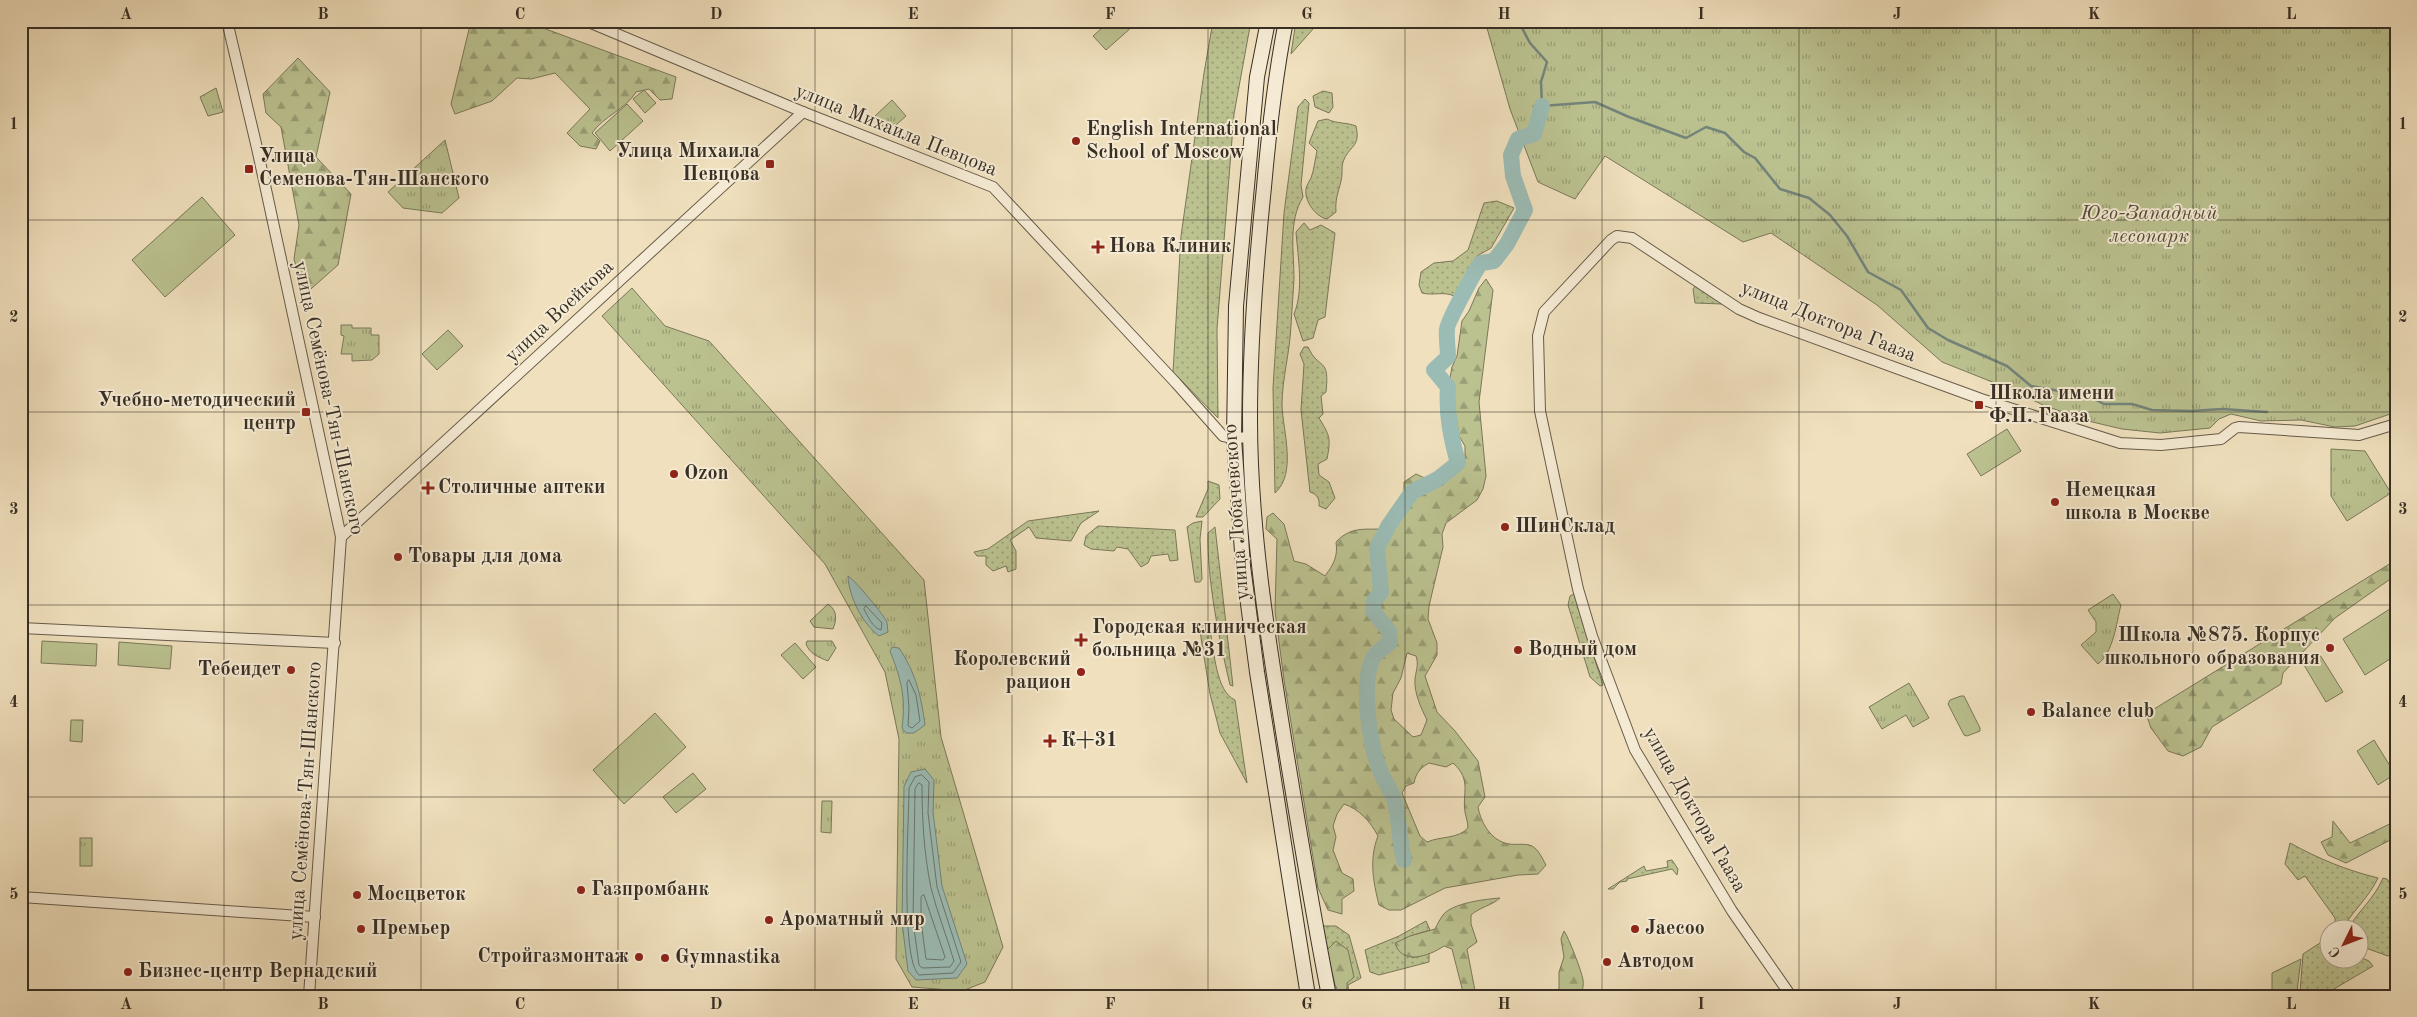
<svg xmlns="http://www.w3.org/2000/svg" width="2417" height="1017" font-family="'Old Standard TT',serif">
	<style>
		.grass { fill: url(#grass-dots); stroke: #7a785a }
		.forest { fill: url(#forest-firs); stroke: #7a785a; fill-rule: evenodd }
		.park { fill: url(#park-tufts); stroke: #7a785a }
		.pitch { fill: #bbc290; stroke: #7a785a }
		.water { fill: #9bbcb5; stroke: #73847b }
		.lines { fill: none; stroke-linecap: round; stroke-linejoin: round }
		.shore { stroke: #6a766d; stroke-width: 1 }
		.stream { stroke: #73847b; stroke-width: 2.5 }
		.river { stroke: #9bbcb5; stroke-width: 16 }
		.street-casing { stroke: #665b4b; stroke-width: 12 }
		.secondary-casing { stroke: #382f25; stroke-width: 16 }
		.street { stroke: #f5ebd4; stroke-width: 10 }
		.secondary { stroke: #f5ebd4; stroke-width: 14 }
		.grid { fill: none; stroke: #382f25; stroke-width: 1; stroke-opacity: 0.55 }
		.poi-dot { fill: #8f2418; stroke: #f5ebd4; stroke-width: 2 }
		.labels { text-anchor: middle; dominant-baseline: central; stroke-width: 4; stroke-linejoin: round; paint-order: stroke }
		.poi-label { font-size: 20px; font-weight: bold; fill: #382f25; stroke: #f5ebd4; text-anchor: start }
		.street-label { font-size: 20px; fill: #382f25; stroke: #f5ebd4 }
		.park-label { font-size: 20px; font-style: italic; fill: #524c3a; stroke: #f5ebd4 }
		.neatline { fill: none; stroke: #382f25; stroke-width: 2 }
		.grid-label { font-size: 16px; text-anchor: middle; font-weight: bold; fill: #382f25 }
	</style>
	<defs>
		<pattern id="grass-dots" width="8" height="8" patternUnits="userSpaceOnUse" patternTransform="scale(1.25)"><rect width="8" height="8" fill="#bbc290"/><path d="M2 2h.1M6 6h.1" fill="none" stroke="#999e75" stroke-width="1.8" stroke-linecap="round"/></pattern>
		<pattern id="forest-firs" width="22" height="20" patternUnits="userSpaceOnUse" patternTransform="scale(1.25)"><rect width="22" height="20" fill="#bbc290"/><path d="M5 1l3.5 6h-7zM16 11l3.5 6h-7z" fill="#999e75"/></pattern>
		<pattern id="park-tufts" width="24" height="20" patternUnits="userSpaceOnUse" patternTransform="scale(1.25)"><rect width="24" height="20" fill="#bbc290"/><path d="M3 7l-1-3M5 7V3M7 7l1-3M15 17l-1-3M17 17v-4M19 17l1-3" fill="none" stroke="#999e75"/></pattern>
	</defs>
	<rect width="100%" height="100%" fill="#f0e0bd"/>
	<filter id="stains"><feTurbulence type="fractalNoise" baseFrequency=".004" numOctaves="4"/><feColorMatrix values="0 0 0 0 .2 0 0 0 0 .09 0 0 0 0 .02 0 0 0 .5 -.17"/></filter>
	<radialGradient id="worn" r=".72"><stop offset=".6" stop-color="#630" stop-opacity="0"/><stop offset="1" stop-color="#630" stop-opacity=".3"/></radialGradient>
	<g class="grass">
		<polygon points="1213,21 1251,21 1234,114 1217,329 1218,418 1173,372 1181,236 1204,73"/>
		<polygon points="1296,21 1320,21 1291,54"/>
		<polygon points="1323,91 1332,93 1333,107 1329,113 1315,107 1313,96"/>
		<path d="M1305,99l4,4 -8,82 2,12c-15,25 -9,54 -9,82 -1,15 -2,31 -3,46 -1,27 -9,54 -9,80 1,27 15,68 -7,88l-2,-105 11,-175 14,-106z"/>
		<path d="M1327,119c10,5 19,3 29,7 5,22 -7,19 -13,36 -2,5 0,13 -2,19 -3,12 -6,19 -5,31l-9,7c-11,-2 -23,-18 -21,-30 0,-3 3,-7 5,-11 3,-8 4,-18 6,-27l-8,-8 9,-22z"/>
		<path d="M1497,201l17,7 -23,40 -14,8 -23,40c-10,-5 -21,0 -32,-3l-3,-8 2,-13 13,-9 19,-2 15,-11 16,-47z"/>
		<path d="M1304,223l6,7 11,-5 14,8 -10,84 -7,3 -5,18 -10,3 -9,-27c10,-24 4,-56 2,-82z"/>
		<polygon points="1696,285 1722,304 1695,303 1693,289"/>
		<path d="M1304,347h4c11,24 22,9 18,45l-5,4 2,18 -4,4c11,18 12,20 8,41l-9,5 1,11 10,7 6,16 -9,11 -7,-3c1,-7 -2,-12 -9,-14l-9,-82 3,-46 -4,-10z"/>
		<polygon points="1208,481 1219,485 1220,499 1203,517 1196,517 1208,489"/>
		<polygon points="1099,511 1081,523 1071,541 1036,538 1029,527 1010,540 1016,551 1016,569 1008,572 1006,566 993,571 986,565 986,556 977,556 974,552 988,549 1028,521"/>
		<polygon points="1202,521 1200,539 1202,579 1200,582 1195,582 1187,527 1193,523"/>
		<polygon points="1098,526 1175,530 1178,560 1170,561 1168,554 1151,556 1148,563 1141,567 1128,549 1117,547 1114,551 1091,549 1084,545 1086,536"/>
		<path d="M1215,527l18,159 -3,-1c-11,-47 -23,-104 -22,-152z"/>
		<polygon points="1574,594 1603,685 1600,686 1590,677 1568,605 1570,596"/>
		<path d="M1199,625h4l7,5c4,20 6,62 25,70l12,83 -27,-50 -10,-39z"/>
		<path d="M2290,843c29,16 56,27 88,35 -9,19 -25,33 -36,51h-7v-11l-30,-42 -7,4 -13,-16z"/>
		<polygon points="1672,860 1678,869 1677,875 1672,869 1627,879 1627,881 1620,882 1613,889 1608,889 1644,866 1646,871 1668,867 1667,861"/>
		<path d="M2383,878l4,1 9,15v57l-8,5 -28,-10v-16h-13c12,-20 27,-31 36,-52z"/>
		<polygon points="1426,921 1430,930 1410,936 1412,958 1429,953 1429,962 1379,975 1370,972 1365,950 1399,936"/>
		<polygon points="1324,926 1336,926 1349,935 1361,978 1348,985 1349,995 1365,994 1366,996 1335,996 1320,931"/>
		<polygon points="2323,941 2329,944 2330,960 2360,960 2360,957 2369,961 2373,966 2322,996 2302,996 2300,992 2303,954"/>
	</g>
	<g class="forest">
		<path d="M471,21h53l152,56 -4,22 -12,1 -11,-11 -13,3c-10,17 -32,24 -44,41l8,8 -4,8 -16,-3 -13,-13 23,-24 -35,-36 -24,6 -14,-1 -25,23 -37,13 -4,-10z"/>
		<polygon points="298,58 330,92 316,157 351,194 338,265 304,295 294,259 299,225 281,127 266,113 263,94"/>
		<path d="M1486,279l7,11 -14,112 7,74 -3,13 -6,11 -31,23 -4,11 1,13 -14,59 -1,13 9,24v12l-12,21 12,36 18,19 23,30 7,36 -7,10c3,16 13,34 31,37 7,1 17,-1 23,2 7,4 10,12 14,19l-8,9 -20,1 -73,13 -44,22h-12l-10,-5c-6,-24 -10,-46 -1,-69 -8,-15 -19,-27 -34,-32l-7,10 -4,12 3,11 -3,13 9,23 11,6 1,12 -12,8v15l-14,-4 -10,-22 -34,-208 -9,-69 2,-72 -11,-10 1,-12 6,-4 11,11 10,37 12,3 19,12c9,-12 13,-20 11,-34 19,-20 35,-9 58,-15l14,-20 -4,-14v-11l12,-8 26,12 23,-28v-12l-6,-10 -9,-58 2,-11 5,-11 5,-35 7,-10 10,-23zM1407,653l9,3c3,9 0,14 -1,23 -1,14 6,29 12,41l-6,15 -8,2 -19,-18 -3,-9 2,-17 8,-15zM1429,763l17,4 7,-4c19,17 9,30 12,49 1,6 3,10 3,16 -10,11 -27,8 -41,14l-7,-6 -18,-43 4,-7 8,-3c2,-10 6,-15 15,-20z"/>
		<polygon points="2396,560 2396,575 2335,618 2283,673 2281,684 2212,727 2201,747 2183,756 2168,751 2151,728 2146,714"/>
		<polygon points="2333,821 2350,843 2396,821 2396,837 2346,863 2328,855 2321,842 2332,837"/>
		<path d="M1500,898c-9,8 -20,9 -29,17v9l6,18 -10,7 9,47h-12l-12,-47 -8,-3c-15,10 -42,20 -49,-3l15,-7 25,-7c2,-4 5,-10 8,-14 9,-12 43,-16 57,-17z"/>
		<path d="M1564,931c4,5 18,41 19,49 1,4 -1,11 -1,16h-26l3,-8v-16l5,-15 -3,-18z"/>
		<polygon points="1336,941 1348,950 1354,977 1347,983 1347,989 1339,992 1335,985 1327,950"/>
		<polygon points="2301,959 2297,991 2298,996 2272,996 2272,973"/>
	</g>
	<g class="park">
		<polygon points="1485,21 2396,21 2396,412 2355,426 2335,427 2301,420 2261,421 2231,414 2219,419 2210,428 2160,433 2122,429 2088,421 2043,405 2010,389 1942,362 1877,305 1771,233 1743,242 1605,156 1575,199 1538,182 1510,109"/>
		<polygon points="216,88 223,112 208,116 200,97"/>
		<polygon points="644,90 656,103 645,113 633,99"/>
		<polygon points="892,100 906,116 888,132 874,117"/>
		<polygon points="445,140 459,198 442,213 403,208 388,192"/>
		<polygon points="632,288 665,326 709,341 924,580 941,737 1003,947 985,982 962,991 912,987 896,959 899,739 885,672 825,564 602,316"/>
		<polygon points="341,325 352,325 352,328 371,328 371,335 379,335 379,354 372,360 352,361 352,354 341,354 344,336 341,335"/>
		<polygon points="2331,449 2365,451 2391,493 2347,521 2331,496"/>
		<path d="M2113,594l8,11c-5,19 -7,46 -23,59l-17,-19 15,-13v-10l-8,-12z"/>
		<path d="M828,604c9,6 9,15 5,25l-19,-2 -4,-6z"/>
		<path d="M807,641h25l4,7 -8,13c-10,-4 -18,-7 -22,-17z"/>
		<polygon points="1909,683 1929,718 1913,727 1906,715 1882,729 1869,707"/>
		<polygon points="71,720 83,720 82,742 70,741"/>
		<polygon points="822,801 832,801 831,833 821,832"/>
		<rect x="80" y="838" width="12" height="28"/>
	</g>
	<g class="pitch">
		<polygon points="1110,21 1129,21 1133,26 1106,50 1093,36"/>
		<polygon points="627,104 643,121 610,151 595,133"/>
		<polygon points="202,197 235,235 165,297 132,260"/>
		<polygon points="448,330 463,346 437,370 422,354"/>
		<polygon points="2007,429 2021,451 1981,476 1967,454"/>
		<polygon points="2396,605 2396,655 2365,675 2343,639"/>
		<polygon points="42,641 97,644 96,666 41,663"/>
		<polygon points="119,642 172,646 170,669 118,665"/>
		<polygon points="795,643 816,667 803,679 781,655"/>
		<polygon points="2320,655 2343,692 2326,702 2304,665"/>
		<polygon points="1961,696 1964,696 1980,728 1980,731 1967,736 1964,735 1948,704 1950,700"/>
		<polygon points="655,713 686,747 624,804 593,770"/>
		<polygon points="2374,740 2395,774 2378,785 2357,751"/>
		<polygon points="693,773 706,789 676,813 663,797"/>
	</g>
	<g class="water">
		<path d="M848,576c7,4 33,36 38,44 2,3 1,8 2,12l-9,4c-17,-13 -30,-39 -31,-60z"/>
		<path d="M892,647l7,1c17,25 22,48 26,77l-11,8h-8l-4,-5c4,-31 -1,-49 -12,-77z"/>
		<polygon points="925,769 934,780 933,812 942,886 967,964 957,978 916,980 908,971 902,922 904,786 911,772"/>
	</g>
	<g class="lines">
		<g class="shore">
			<path d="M866,606l16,17 -1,7c-8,-2 -13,-13 -17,-21z"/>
			<polygon points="909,680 916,695 920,721 912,728 908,726 909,708 907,683"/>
			<path d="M922,775l7,7 -1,31 9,74 24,75 -8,11 -34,2c-19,-16 -10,-156 -10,-187l6,-11z"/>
			<path d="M919,783l3,2c0,34 2,69 9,103 6,24 16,49 23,73l-4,6 -28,1 -3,-3 -6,-44 2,-132z"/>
			<polygon points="924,895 945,957 943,960 926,959 921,921 921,897"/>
		</g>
		<polyline class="stream" points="1524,21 1522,28 1530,43 1547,62 1541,82 1542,106 1595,102 1629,117 1686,138 1706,127 1725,133 1744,152 1755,158 1780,189 1809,198 1830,215 1847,236 1868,272 1901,290 1928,328 1948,340 2007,366 2031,386 2088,396 2104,404 2132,404 2152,410 2192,411 2222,409 2267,412"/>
		<path class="river" d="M1404,860c-5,-19 -4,-39 -9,-57 -2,-10 -9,-19 -13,-28 -12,-26 -22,-91 -9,-117 3,-6 12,-11 17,-16l-1,-11 -16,-20 1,-10 7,-9 -4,-44 12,-23 23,-33 26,-13 20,-16c-7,-25 -12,-49 -10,-76l-14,-17 14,-13c0,-9 -2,-19 -1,-28 0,-6 28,-59 34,-66l13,-2 13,-17 18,-34 -12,-34 -2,-21 7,-16 16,-5 8,-28"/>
		<defs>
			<g id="street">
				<polyline points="227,21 257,148 341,537 309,996"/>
				<polyline points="586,21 803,112 993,187 1176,383 1223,436 1234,438 1251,437"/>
				<polyline points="341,537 803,112"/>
				<polyline points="21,628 335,643"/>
				<polyline points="21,897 315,917"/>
				<polyline points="1791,996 1732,911 1635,750 1592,636 1578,589 1540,411 1538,336 1544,312 1611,240 1617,236 1632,238 1739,309 1759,318 1981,399 2120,443 2161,445 2221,439 2235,428 2239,427 2359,435 2396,424"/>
			</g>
			<g id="secondary">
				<polyline points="1268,21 1257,77 1236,306 1234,438 1243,566 1257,672 1308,996"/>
				<path d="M1286,21c-11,55 -17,110 -22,166 -8,77 -14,155 -14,232 0,107 17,214 34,319 14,86 28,172 45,258"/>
			</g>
		</defs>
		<use href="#street" class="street-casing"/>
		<use href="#secondary" class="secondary-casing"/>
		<use href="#street" class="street"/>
		<use href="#secondary" class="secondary"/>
	</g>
	<path class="grid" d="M224,21v975M421,21v975M618,21v975M815,21v975M1012,21v975M1208,21v975M1405,21v975M1602,21v975M1799,21v975M1996,21v975M2193,21v975M21,220h2375M21,412h2375M21,605h2375M21,797h2375"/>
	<g class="poi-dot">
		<circle cx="1076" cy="141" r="5"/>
		<rect x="765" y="159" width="10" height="10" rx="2.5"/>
		<rect x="244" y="164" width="10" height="10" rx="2.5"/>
		<path d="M1095.5 239.5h5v5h5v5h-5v5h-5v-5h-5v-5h5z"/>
		<rect x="1974" y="400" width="10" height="10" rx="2.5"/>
		<rect x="301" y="407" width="10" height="10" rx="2.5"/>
		<circle cx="674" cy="474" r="5"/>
		<path d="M425.5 480.5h5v5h5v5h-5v5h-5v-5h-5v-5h5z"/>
		<circle cx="2055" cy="502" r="5"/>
		<circle cx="1505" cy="527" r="5"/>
		<circle cx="398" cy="557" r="5"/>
		<path d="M1078.5 632.5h5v5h5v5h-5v5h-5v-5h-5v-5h5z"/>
		<circle cx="2330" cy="648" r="5"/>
		<circle cx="1518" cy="650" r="5"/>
		<circle cx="291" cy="670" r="5"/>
		<circle cx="1081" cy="672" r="5"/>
		<circle cx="2031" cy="712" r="5"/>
		<path d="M1047.5 733.5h5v5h5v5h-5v5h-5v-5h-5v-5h5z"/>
		<circle cx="581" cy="890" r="5"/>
		<circle cx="357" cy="895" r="5"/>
		<circle cx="769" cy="920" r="5"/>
		<circle cx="361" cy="929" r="5"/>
		<circle cx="1635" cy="929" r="5"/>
		<circle cx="639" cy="957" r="5"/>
		<circle cx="665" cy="958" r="5"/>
		<circle cx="1607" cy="962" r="5"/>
		<circle cx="128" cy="972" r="5"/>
	</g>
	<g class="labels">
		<g class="poi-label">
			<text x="1086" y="130">English International<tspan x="1086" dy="23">School of Moscow</tspan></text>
			<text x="760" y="152" text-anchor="end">Улица Михаила<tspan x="760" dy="23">Певцова</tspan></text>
			<text x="259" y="157">Улица<tspan x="259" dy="23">Семенова-Тян-Шанского</tspan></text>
			<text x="1109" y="247">Нова Клиник</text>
			<text x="1989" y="394">Школа имени<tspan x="1989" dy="23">Ф.П. Гааза</tspan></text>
			<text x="296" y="401" text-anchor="end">Учебно-методический<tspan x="296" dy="23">центр</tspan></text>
			<text x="684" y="474">Ozon</text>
			<text x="438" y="488">Столичные аптеки</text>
			<text x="2065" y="491">Немецкая<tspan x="2065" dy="23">школа в Москве</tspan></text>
			<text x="1515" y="527">ШинСклад</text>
			<text x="408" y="557">Товары для дома</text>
			<text x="1092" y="628">Городская клиническая<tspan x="1092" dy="23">больница №31</tspan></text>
			<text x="2320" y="636" text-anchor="end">Школа №875. Корпус<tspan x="2320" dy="23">школьного образования</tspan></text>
			<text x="1528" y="650">Водный дом</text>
			<text x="1071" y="660" text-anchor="end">Королевский<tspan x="1071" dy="23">рацион</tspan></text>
			<text x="281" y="670" text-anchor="end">Тебеидет</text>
			<text x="2041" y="712">Balance club</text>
			<text x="1061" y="741">К+31</text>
			<text x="591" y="890">Газпромбанк</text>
			<text x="367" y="895">Мосцветок</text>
			<text x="779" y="920">Ароматный мир</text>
			<text x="371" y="929">Премьер</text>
			<text x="1645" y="929">Jaecoo</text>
			<text x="629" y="957" text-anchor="end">Стройгазмонтаж</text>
			<text x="675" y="958">Gymnastika</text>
			<text x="1617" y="962">Автодом</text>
			<text x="138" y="972">Бизнес-центр Вернадский</text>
		</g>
		<g class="street-label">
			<text transform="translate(896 131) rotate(22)">улица Михаила Певцова</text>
			<text transform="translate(560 312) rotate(-43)">улица Воейкова</text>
			<text transform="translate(1828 322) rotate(22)">улица Доктора Гааза</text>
			<text transform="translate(328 398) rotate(78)">улица Семёнова-Тян-Шанского</text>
			<text transform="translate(1237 512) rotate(-94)">улица Лобачевского</text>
			<text transform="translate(306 801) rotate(-86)">улица Семёнова-Тян-Шанского</text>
			<text transform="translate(1694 810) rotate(60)">улица Доктора Гааза</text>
		</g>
		<g class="park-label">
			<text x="2149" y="214">Юго-Западный<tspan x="2149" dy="23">лесопарк</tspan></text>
		</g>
	</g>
	<rect width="2417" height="1017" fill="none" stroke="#f0e0bd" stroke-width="55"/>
	<g transform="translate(2344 944) rotate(228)"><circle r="24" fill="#f5ebd4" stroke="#a9a08e"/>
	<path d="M0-4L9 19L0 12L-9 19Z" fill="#8f2418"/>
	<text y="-8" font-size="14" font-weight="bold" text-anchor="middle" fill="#382f25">С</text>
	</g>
	<rect x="28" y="28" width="2362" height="962" class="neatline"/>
	<g class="grid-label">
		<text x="126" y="19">A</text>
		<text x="323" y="19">B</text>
		<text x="520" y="19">C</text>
		<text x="716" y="19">D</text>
		<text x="913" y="19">E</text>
		<text x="1110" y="19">F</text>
		<text x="1307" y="19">G</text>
		<text x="1504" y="19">H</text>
		<text x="1701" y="19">I</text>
		<text x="1897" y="19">J</text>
		<text x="2094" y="19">K</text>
		<text x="2291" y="19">L</text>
		<text x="14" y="129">1</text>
		<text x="2403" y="129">1</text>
		<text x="14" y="322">2</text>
		<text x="2403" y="322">2</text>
		<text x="14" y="514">3</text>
		<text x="2403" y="514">3</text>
		<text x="14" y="707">4</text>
		<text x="2403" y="707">4</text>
		<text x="14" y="899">5</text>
		<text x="2403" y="899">5</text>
		<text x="126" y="1009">A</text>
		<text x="323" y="1009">B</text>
		<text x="520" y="1009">C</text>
		<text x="716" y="1009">D</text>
		<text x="913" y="1009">E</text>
		<text x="1110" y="1009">F</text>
		<text x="1307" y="1009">G</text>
		<text x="1504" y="1009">H</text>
		<text x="1701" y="1009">I</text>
		<text x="1897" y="1009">J</text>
		<text x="2094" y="1009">K</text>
		<text x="2291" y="1009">L</text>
	</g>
	<rect width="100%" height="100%" filter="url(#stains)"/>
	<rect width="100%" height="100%" fill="url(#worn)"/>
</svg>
